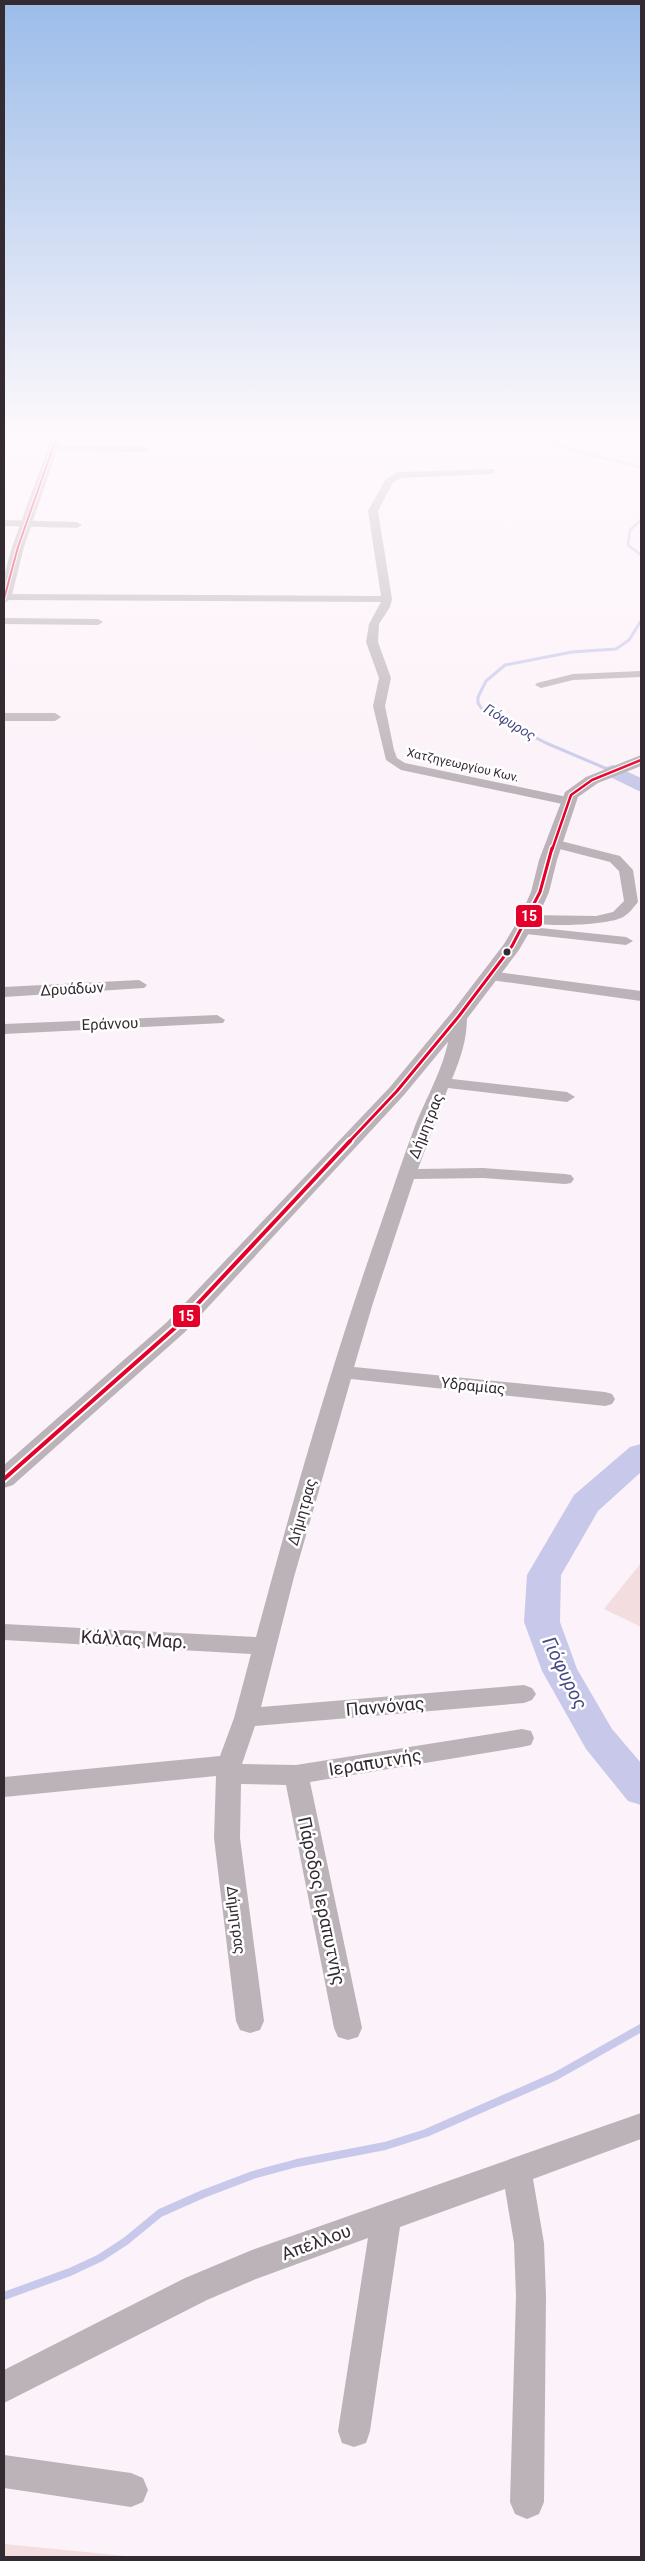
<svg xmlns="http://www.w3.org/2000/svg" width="645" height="2561" font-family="Roboto,sans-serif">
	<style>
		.green { fill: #f4ddde }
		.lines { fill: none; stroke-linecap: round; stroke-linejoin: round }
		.stream-far2 { stroke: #c8c9ea; stroke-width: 2.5 }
		.stream-far1 { stroke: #c8c9ea; stroke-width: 3 }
		.stream { stroke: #c8c9ea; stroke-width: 8 }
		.river { fill: #c8c9ea; fill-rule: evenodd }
		.minor { fill: #bcb3b8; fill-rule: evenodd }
		.tertiary { fill: #bcb3b8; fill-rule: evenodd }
		.bus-1-far3-casing { stroke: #fff; stroke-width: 4 }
		.bus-1-far2-casing { stroke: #fff; stroke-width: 5 }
		.bus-1-far1-casing { stroke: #fff; stroke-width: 6 }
		.bus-1-casing { stroke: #fff; stroke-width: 8 }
		.bus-1-far3 { stroke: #e4002b; stroke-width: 2 }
		.bus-1-far2 { stroke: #e4002b; stroke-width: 2.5 }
		.bus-1-far1 { stroke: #e4002b; stroke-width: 3 }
		.bus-1 { stroke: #e4002b; stroke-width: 4 }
		.bus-dot { fill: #342b32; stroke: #fff; stroke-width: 2 }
		.labels { text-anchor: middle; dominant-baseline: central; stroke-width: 5; stroke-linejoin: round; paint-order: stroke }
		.far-street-label { font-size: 12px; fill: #342b32; stroke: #fff }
		.far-water-label { font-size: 14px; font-style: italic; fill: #474a83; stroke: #fff }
		.street-label { font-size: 15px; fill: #342b32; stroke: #fff }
		.near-street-label { font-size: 18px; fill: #342b32; stroke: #fff }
		.near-water-label { font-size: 19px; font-style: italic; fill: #474a83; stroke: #fff }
		.line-badge { stroke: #fff; stroke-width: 2 }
		.badge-label { font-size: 14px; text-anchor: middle; font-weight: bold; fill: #fff }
	</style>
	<rect width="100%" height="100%" fill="#fcf2f9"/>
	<g class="green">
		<polygon points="641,1563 641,1627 604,1609"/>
		<polygon points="4,2544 136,2557 4,2557"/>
	</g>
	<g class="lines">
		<g class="stream-far2">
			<polyline points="533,433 570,450 641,467"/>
			<polyline points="641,520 630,530 628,545 641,555"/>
		</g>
		<polyline class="stream-far1" points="612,771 546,743 498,718 482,709 478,703 478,697 486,681 505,665 572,652 616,649 629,640 641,621"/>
		<polyline class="stream" points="4,2296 70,2272 100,2258 126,2241 160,2213 203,2194 253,2175 297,2163 385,2146 426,2133 556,2076 641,2028"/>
		<g class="river">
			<polygon points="613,765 641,778 641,792 606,775 603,771 606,767"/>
			<polygon points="641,1444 641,1472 598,1511 561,1575 560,1622 577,1669 612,1729 641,1763 641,1805 628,1801 586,1749 542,1671 524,1622 527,1575 574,1495 630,1447"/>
		</g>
		<g class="minor">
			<polygon points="59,433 61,435 57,438 4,440 4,434"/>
			<polygon points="53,446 145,446 149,449 145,452 50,451 49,449"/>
			<polygon points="494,469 495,471 491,474 400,478 392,484 378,511 392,599 390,607 379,624 378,642 391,678 385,706 394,750 397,758 405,763 567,797 573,801 572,804 567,805 401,770 386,760 373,706 379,678 366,642 369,624 381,602 4,600 4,594 381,596 368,511 385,480 398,472"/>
			<polygon points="4,520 77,522 82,525 77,528 4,526"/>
			<polygon points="4,618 98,619 103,622 98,625 4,624"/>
			<polygon points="641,671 641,677 573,680 541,688 535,685 537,683 573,674"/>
			<polygon points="4,713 55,713 61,717 55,721 4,721"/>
			<path d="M553,839l67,17 13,14 5,32c-4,5 -11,14 -17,16 -19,8 -78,9 -98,4l-2,-3 2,-3 5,-1 68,1 17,-4 11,-11 -5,-30 -9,-9 -62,-16 -2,-3 2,-3z"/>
			<polygon points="522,926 626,937 633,941 626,945 517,933 515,930"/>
			<polygon points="489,971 641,991 641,1001 484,979 481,976"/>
			<polygon points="139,980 147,985 144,988 4,997 4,987"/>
			<path d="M459,1011l8,5c0,24 -6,41 -15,63l115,13 8,5 -8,5 -119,-14 -30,81 65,-1 82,6 6,1 3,4 -3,4 -6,1 -82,-6 -69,1 -41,124 -19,64 251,25 7,2 3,5 -3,5 -7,2 -254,-27 -57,198 -33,130 263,-22 8,3 4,6 -4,6 -8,3 -269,23 -13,38 54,1 226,-36 9,2 3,7 -3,7 -9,2 -212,35 52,246 -4,9 -10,3 -10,-3 -4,-9 -48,-243 -45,-1 -1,54 24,183 -4,9 -10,3 -10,-3 -4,-9 -22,-183 2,-62 -212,21v-20l216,-21 14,-38 17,-64 -247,-14v-16l252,13c37,-138 76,-274 123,-408 12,-34 23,-69 36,-103 15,-37 36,-70 36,-110z"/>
			<polygon points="217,1015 225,1020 223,1023 4,1034 4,1024"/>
			<polygon points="641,2113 641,2139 533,2179 544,2243 546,2296 544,2502 539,2514 527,2519 515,2514 510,2502 516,2296 514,2243 505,2189 400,2227 370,2431 366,2443 354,2447 342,2443 338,2431 368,2238 256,2279 207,2300 4,2403 4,2370 185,2278 252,2250"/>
			<polygon points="4,2455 131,2473 143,2478 148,2490 143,2502 131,2507 4,2488"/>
		</g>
		<g class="tertiary">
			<polygon points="53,433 63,433 24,547 11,599 4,603 4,576 12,547"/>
			<polygon points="641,755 641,766 598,783 578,797 557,860 549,892 537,919 519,950 466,1020 404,1095 185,1332 13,1485 4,1488 4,1465 167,1322 390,1087 452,1012 504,944 519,919 531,892 539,860 565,792 586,777"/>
		</g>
		<defs>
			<polyline id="bus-1-far3" points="4,599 18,547 58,433"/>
			<polyline id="bus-1-far2" points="552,850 571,795 592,780 641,760"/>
			<polyline id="bus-1-far1" points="349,1142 397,1091 459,1016 512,946 540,892 552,848"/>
			<polyline id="bus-1" points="4,1479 176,1327 350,1141"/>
		</defs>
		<use href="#bus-1-far3" class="bus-1-far3-casing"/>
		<use href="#bus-1-far2" class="bus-1-far2-casing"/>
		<use href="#bus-1-far1" class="bus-1-far1-casing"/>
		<use href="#bus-1" class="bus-1-casing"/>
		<use href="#bus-1-far3" class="bus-1-far3"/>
		<use href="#bus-1-far2" class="bus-1-far2"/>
		<use href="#bus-1-far1" class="bus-1-far1"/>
		<use href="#bus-1" class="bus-1"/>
	</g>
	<linearGradient id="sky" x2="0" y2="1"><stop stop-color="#9bbce9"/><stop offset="0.55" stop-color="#fef9fc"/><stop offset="1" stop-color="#fef9fc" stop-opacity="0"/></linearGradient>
	<rect width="645" height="791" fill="url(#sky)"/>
	<circle class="bus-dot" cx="507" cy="952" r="4.5"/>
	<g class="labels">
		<g class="far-street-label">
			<text transform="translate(463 765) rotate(13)">Χατζηγεωργίου Κων.</text>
		</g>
		<g class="far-water-label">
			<text transform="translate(510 722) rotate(31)">Γιόφυρος</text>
		</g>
		<g class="street-label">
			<text transform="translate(72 989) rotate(-3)">Δρυάδων</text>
			<text transform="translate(110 1024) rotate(-2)">Εράννου</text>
			<text transform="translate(426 1126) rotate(-68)">Δήμητρας</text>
			<text transform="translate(473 1386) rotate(6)">Υδραμίας</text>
			<text transform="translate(302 1512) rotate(-74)">Δήμητρας</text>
			<text transform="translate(236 1920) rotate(83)">Δήμητρας</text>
		</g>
		<g class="near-street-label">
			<text transform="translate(134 1639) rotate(3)">Κάλλας Μαρ.</text>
			<text transform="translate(385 1706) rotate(-5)">Παννόνας</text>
			<text transform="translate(375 1762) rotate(-9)">Ιεραπυτνής</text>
			<text transform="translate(322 1901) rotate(78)">Πάροδος Ιεραπυτνής</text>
			<text transform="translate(316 2242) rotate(-20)">Απέλλου</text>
		</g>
		<g class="near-water-label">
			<text transform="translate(565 1673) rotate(64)">Γιόφυρος</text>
		</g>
	</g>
	<g class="line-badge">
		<rect x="515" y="904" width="28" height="24" rx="5" fill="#e4002b"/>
		<rect x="172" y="1304" width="29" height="24" rx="5" fill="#e4002b"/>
	</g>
	<g class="badge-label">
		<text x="529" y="921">15</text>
		<text x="186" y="1321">15</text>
	</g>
	<rect width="645" height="2561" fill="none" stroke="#342b32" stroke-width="10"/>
</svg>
